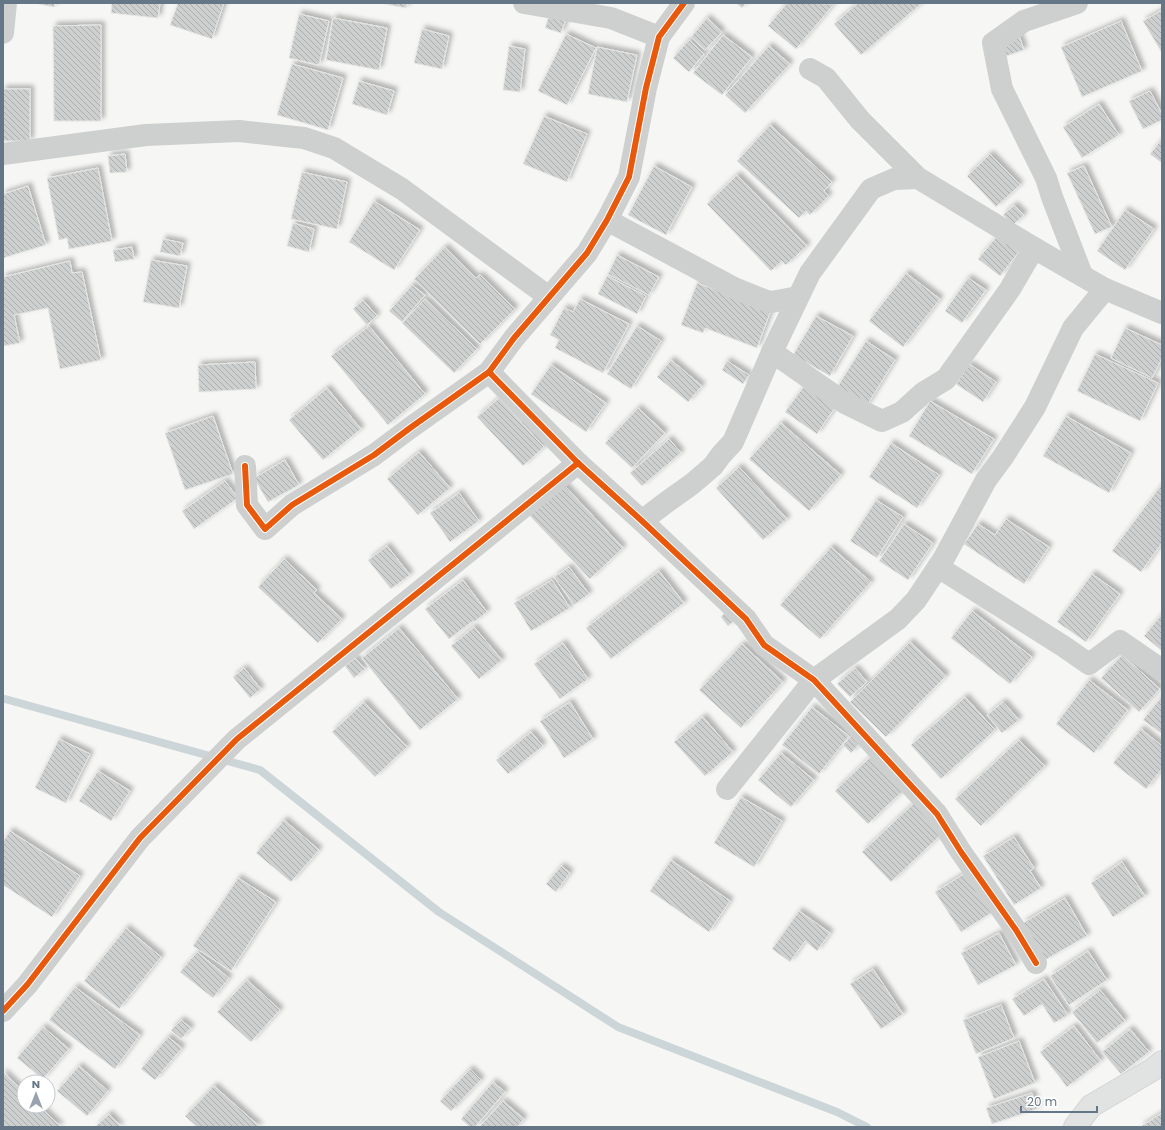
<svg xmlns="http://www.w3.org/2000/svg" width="1165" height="1130" font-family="Poppins,sans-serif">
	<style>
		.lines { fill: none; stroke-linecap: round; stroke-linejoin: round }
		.stream { stroke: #ccd5d7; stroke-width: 8 }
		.building { fill: url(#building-back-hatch); stroke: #e6e6e4; filter: url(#shadow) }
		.secondary-casing { stroke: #d3d4d5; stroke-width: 24 }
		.street { stroke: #ced0d0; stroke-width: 22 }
		.secondary { stroke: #e1e2e2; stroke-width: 22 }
		.cycleway-casing { stroke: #fff; stroke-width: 8 }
		.cycleway { stroke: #e8590c; stroke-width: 6 }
	</style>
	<defs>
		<pattern id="building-back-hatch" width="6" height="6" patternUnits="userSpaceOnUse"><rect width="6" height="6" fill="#ced0d0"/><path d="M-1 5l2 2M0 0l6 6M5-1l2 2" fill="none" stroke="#abaeae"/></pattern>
		<filter id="shadow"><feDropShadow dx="3.5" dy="-3.5" stdDeviation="2" flood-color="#0004"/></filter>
	</defs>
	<rect width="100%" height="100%" fill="#f6f6f5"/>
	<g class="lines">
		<polyline class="stream" points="5,699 260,770 439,912 618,1027 837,1112 867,1127"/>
	</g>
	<g class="building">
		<polygon points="34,3 55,3 54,7"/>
		<polygon points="112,3 160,3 158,18 111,13"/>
		<polygon points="178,3 224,3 212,39 170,25"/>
		<polygon points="380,3 407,3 406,8"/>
		<polygon points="736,3 746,3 742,8"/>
		<polygon points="787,3 834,4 796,49 768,26"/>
		<polygon points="858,3 922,3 861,55 834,24"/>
		<polygon points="551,10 567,16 561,33 545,28"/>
		<polygon points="1162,10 1162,53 1143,21"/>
		<polygon points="299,14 329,21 319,65 289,58"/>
		<polygon points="333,18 387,28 379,70 326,60"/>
		<polygon points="707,18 722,32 705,50 691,37"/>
		<polygon points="1121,21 1142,71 1082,97 1061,47"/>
		<polygon points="101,25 101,121 54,121 53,26"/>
		<polygon points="422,29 449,36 442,69 414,63"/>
		<polygon points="566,34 596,48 567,105 538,91"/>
		<polygon points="723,35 752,57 722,95 693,73"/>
		<polygon points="1019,36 1024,50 1006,56 1001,42"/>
		<polygon points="689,40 704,54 689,72 673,58"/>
		<polygon points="509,46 525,49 520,92 503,90"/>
		<polygon points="769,46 790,64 745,113 725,95"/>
		<polygon points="597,47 637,55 627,102 588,94"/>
		<polygon points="292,64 343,78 328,130 277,115"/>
		<polygon points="359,81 394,91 387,115 352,104"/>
		<rect x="3" y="89" width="27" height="52"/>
		<polygon points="1150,91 1162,114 1162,120 1143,129 1129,101"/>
		<polygon points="1099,104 1119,135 1082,158 1063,127"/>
		<polygon points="544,116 587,134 567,182 523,164"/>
		<polygon points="770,125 832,182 824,191 829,196 810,215 806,211 799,218 737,161"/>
		<polygon points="1162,139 1162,163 1150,154"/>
		<polygon points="125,154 127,172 110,173 108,156"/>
		<polygon points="990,154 1020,185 996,207 967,176"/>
		<polygon points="654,166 692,187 666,235 628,215"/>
		<polygon points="1084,166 1112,227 1095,234 1067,173"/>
		<polygon points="98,168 112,241 69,249 67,238 59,240 47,178"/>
		<polygon points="302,172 347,182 337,229 291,219"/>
		<polygon points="737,175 807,246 786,265 782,261 771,271 707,204"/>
		<polygon points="28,186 46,245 3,258 3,194"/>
		<polygon points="374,201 420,230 394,270 349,242"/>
		<polygon points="1014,205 1024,215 1013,225 1003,215"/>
		<polygon points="1125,210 1154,229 1125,270 1097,251"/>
		<polygon points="293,223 314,229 309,252 287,246"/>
		<polygon points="998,235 1019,252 1000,276 978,259"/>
		<polygon points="163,239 183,243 180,256 160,252"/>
		<polygon points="132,247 134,259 115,262 113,250"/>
		<polygon points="445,247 476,278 480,275 515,309 480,344 414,279"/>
		<polygon points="617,255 659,277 649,295 608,274"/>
		<polygon points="151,260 187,266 179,308 143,302"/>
		<polygon points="70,261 72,273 82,272 101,360 60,369 48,308 14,315 20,343 3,346 3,277"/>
		<polygon points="906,273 940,299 903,347 869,321"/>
		<polygon points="607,276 646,296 637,314 598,294"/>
		<polygon points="968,278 986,290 962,323 945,311"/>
		<polygon points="697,283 771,310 757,348 705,328 703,333 681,325"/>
		<polygon points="412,285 425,295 402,322 389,311"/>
		<polygon points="425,299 477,349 454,373 402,323"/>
		<polygon points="580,299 629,324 603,373 555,348 559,340 550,335 564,308 573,312"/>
		<polygon points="363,300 377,316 367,325 353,309"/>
		<polygon points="816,316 853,336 830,376 793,355"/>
		<polygon points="369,326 425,394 388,425 331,356"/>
		<polygon points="637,326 661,341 631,389 607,374"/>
		<polygon points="1125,328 1162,345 1162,358 1152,378 1111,358"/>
		<polygon points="866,341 895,360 866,407 836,389"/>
		<polygon points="1095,354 1158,383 1140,421 1077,391"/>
		<polygon points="671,360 702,386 688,402 657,377"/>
		<polygon points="727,361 749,375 743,384 722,370"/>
		<polygon points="255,362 256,389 199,392 198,365"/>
		<polygon points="969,364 996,382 983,402 956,384"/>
		<polygon points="551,365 606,403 586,432 531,394"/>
		<polygon points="807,382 838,403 817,434 785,412"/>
		<polygon points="327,388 361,429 323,460 289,420"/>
		<polygon points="499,398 544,447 523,466 477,417"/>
		<polygon points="930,401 994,439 972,474 909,436"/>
		<polygon points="638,408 665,433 632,468 605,443"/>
		<polygon points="213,416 233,474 185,490 165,433"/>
		<polygon points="1066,416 1131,453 1109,493 1043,456"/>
		<polygon points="781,423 841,475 809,511 749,459"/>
		<polygon points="669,439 681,453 642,486 630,473"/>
		<polygon points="891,443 939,475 917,508 869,477"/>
		<polygon points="419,452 450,488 418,515 387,479"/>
		<polygon points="285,460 299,485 268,502 254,478"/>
		<polygon points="739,467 787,519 763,540 716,488"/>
		<polygon points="225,481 238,498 194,529 182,511"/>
		<polygon points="563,484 623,548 590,579 530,516"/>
		<polygon points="1162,484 1162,543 1141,572 1112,551"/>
		<polygon points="459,493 479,521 450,542 430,513"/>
		<polygon points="876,500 903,517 877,558 850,541"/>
		<polygon points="1006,519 1049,547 1024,584 964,544 978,524 995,535"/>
		<polygon points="904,524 933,543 908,580 879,561"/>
		<polygon points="387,546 410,575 391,589 368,560"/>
		<polygon points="831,547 871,582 820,639 780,605"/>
		<polygon points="284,559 317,590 314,593 342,619 318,643 258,587"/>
		<polygon points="569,567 589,594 574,605 554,577"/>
		<polygon points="659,571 684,603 611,659 586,628"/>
		<polygon points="1092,574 1120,594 1086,642 1057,622"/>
		<polygon points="463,580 487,612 474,622 473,621 449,639 425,609"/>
		<polygon points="552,580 570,608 531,631 514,603"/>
		<polygon points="730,608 738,618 728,626 721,617"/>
		<polygon points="972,611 1032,657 1010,684 951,638"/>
		<polygon points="1162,614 1162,651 1144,636"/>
		<polygon points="474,627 502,660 479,679 451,646"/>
		<polygon points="399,628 458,699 420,730 362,658"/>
		<polygon points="910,642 946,676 886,737 850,702"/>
		<polygon points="563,643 588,679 560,699 534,664"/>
		<polygon points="742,644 783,682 741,728 699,690"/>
		<polygon points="1122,655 1160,689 1139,712 1101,678"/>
		<polygon points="355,658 365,669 354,678 345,666"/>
		<polygon points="244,668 261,689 250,698 233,677"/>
		<polygon points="855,668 867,682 850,697 837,684"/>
		<polygon points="1089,680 1128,710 1094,753 1056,724"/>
		<polygon points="1162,696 1162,734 1143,720"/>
		<polygon points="965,697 995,730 941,779 911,745"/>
		<polygon points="364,702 407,747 375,777 332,732"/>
		<polygon points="570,702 593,739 564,758 540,721"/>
		<polygon points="1003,702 1019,720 1002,733 987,715"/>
		<polygon points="812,707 849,736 819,774 782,745"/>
		<polygon points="703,717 733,752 705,776 674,742"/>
		<polygon points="1141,729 1162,746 1162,769 1146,789 1113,763"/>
		<polygon points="531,732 543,746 508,774 496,760"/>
		<polygon points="855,732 863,740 851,753 843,745"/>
		<polygon points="59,739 90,754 66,803 35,788"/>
		<polygon points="1019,740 1045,766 981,826 955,799"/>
		<polygon points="781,753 814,780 791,807 758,780"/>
		<polygon points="871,756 904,790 868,824 835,791"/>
		<polygon points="98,771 130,791 111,821 79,801"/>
		<polygon points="741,797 782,821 754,867 714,843"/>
		<polygon points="914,803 943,833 891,882 862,852"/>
		<polygon points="284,820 319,850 291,882 256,853"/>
		<polygon points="10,831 80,876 52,917 3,885 3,842"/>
		<polygon points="1014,837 1034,868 1030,871 1041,888 1014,905 983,856"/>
		<polygon points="671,860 730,901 709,932 650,891"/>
		<polygon points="1122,862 1145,896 1113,917 1091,883"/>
		<polygon points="561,866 570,873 556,892 546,884"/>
		<polygon points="970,870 996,910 961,932 935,892"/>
		<polygon points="238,878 276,902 231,971 193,946"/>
		<polygon points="1065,898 1087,936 1045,960 1023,923"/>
		<polygon points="799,911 830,933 817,951 805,941 790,962 772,949"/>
		<polygon points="126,928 161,957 119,1009 84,981"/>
		<polygon points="999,933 1016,965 978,985 961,953"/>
		<polygon points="1088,951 1107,980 1069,1005 1050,976"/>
		<polygon points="197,952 229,978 213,998 180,972"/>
		<polygon points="873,969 903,1014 881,1029 850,984"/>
		<polygon points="1044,979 1068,1015 1054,1023 1042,1004 1024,1016 1012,999"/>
		<polygon points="247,980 280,1010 251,1042 217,1012"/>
		<polygon points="75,987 140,1035 115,1069 49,1020"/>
		<polygon points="1100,990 1125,1021 1097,1043 1072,1012"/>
		<polygon points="1001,1005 1014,1038 976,1054 963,1020"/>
		<polygon points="181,1020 191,1028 181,1039 171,1030"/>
		<polygon points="1074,1026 1101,1061 1067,1087 1040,1052"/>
		<polygon points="43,1027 69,1049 43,1079 17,1058"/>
		<polygon points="1130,1029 1149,1052 1121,1074 1102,1052"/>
		<polygon points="168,1037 182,1048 155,1080 141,1069"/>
		<polygon points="1019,1041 1035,1083 994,1099 978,1057"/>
		<polygon points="79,1066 108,1091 87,1116 57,1091"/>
		<polygon points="470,1069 481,1080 451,1111 440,1101"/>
		<polygon points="3,1072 24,1092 24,1106 39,1106 61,1127 3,1127"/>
		<polygon points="493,1082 505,1092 475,1127 470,1127 461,1119"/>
		<polygon points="214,1086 260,1127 197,1127 185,1116"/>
		<polygon points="1032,1093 1037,1109 992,1124 986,1108"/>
		<polygon points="503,1101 524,1119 517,1127 479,1127"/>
		<polygon points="1162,1113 1162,1127 1140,1127"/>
		<polygon points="109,1114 121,1127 95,1127"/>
	</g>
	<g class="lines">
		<defs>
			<polyline id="secondary" points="1075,1127 1091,1106 1152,1070 1162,1062"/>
		</defs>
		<use href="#secondary" class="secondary-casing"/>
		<g class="street">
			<polyline points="524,3 611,18 659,37"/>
			<polyline points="1077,3 1024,21 993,43 1002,89 1046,178 1052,197 1082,275"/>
			<polyline points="3,33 6,3"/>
			<polyline points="810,69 826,78 860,120 918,178 1034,248 1105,289 1162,313"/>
			<polyline points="3,154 146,135 239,131 304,138 334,148 402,189 549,297"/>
			<polyline points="607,220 734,288 764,300 771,302 798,297"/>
			<polyline points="772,352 845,403 882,421 902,412 923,393 946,379 1010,289 1034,248"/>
			<polyline points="489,372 578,463 642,521 746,619 764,645 814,680 937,814 961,852 1016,930 1036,963"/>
			<polyline points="245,466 247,505 265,529 292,505 374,455 410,428 489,372 514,338 587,253 607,220 629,177 646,88 659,37 684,3"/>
			<polyline points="642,521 664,504 692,484 713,466 721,455 733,442 772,352 810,273 871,189 894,179 918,178"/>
			<polyline points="938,567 1063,646 1089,664 1120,641 1162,670"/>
			<polyline points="727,789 814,680 898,619 916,600 944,558 986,480 1003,457 1035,407 1073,328 1105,289"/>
			<polyline points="3,1011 27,985 140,838 237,739 578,463"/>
		</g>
		<use href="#secondary" class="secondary"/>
		<defs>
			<g id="cycleway">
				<polyline points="489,372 578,463 642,521 746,619 764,645 814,680 937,814 961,852 1016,930 1036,963"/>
				<polyline points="245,466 247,505 265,529 292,505 374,455 410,428 489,372 514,338 587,253 607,220 629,177 646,88 659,37 684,3"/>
				<polyline points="3,1011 27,985 140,838 237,739 578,463"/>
			</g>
		</defs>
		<use href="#cycleway" class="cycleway-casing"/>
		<use href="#cycleway" class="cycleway"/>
	</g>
	<rect width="1165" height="1130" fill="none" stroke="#657786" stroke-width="8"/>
	<g transform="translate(36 1094)"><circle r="19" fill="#ffffff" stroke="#c1c9cf"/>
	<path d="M0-3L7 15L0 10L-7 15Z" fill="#98a3ad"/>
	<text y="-6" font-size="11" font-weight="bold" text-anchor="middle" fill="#657786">N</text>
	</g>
	<path d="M1021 1106v6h76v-6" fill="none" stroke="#657786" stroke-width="2"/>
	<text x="1027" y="1106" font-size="12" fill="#657786" stroke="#ffffff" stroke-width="3" paint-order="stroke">20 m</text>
</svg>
